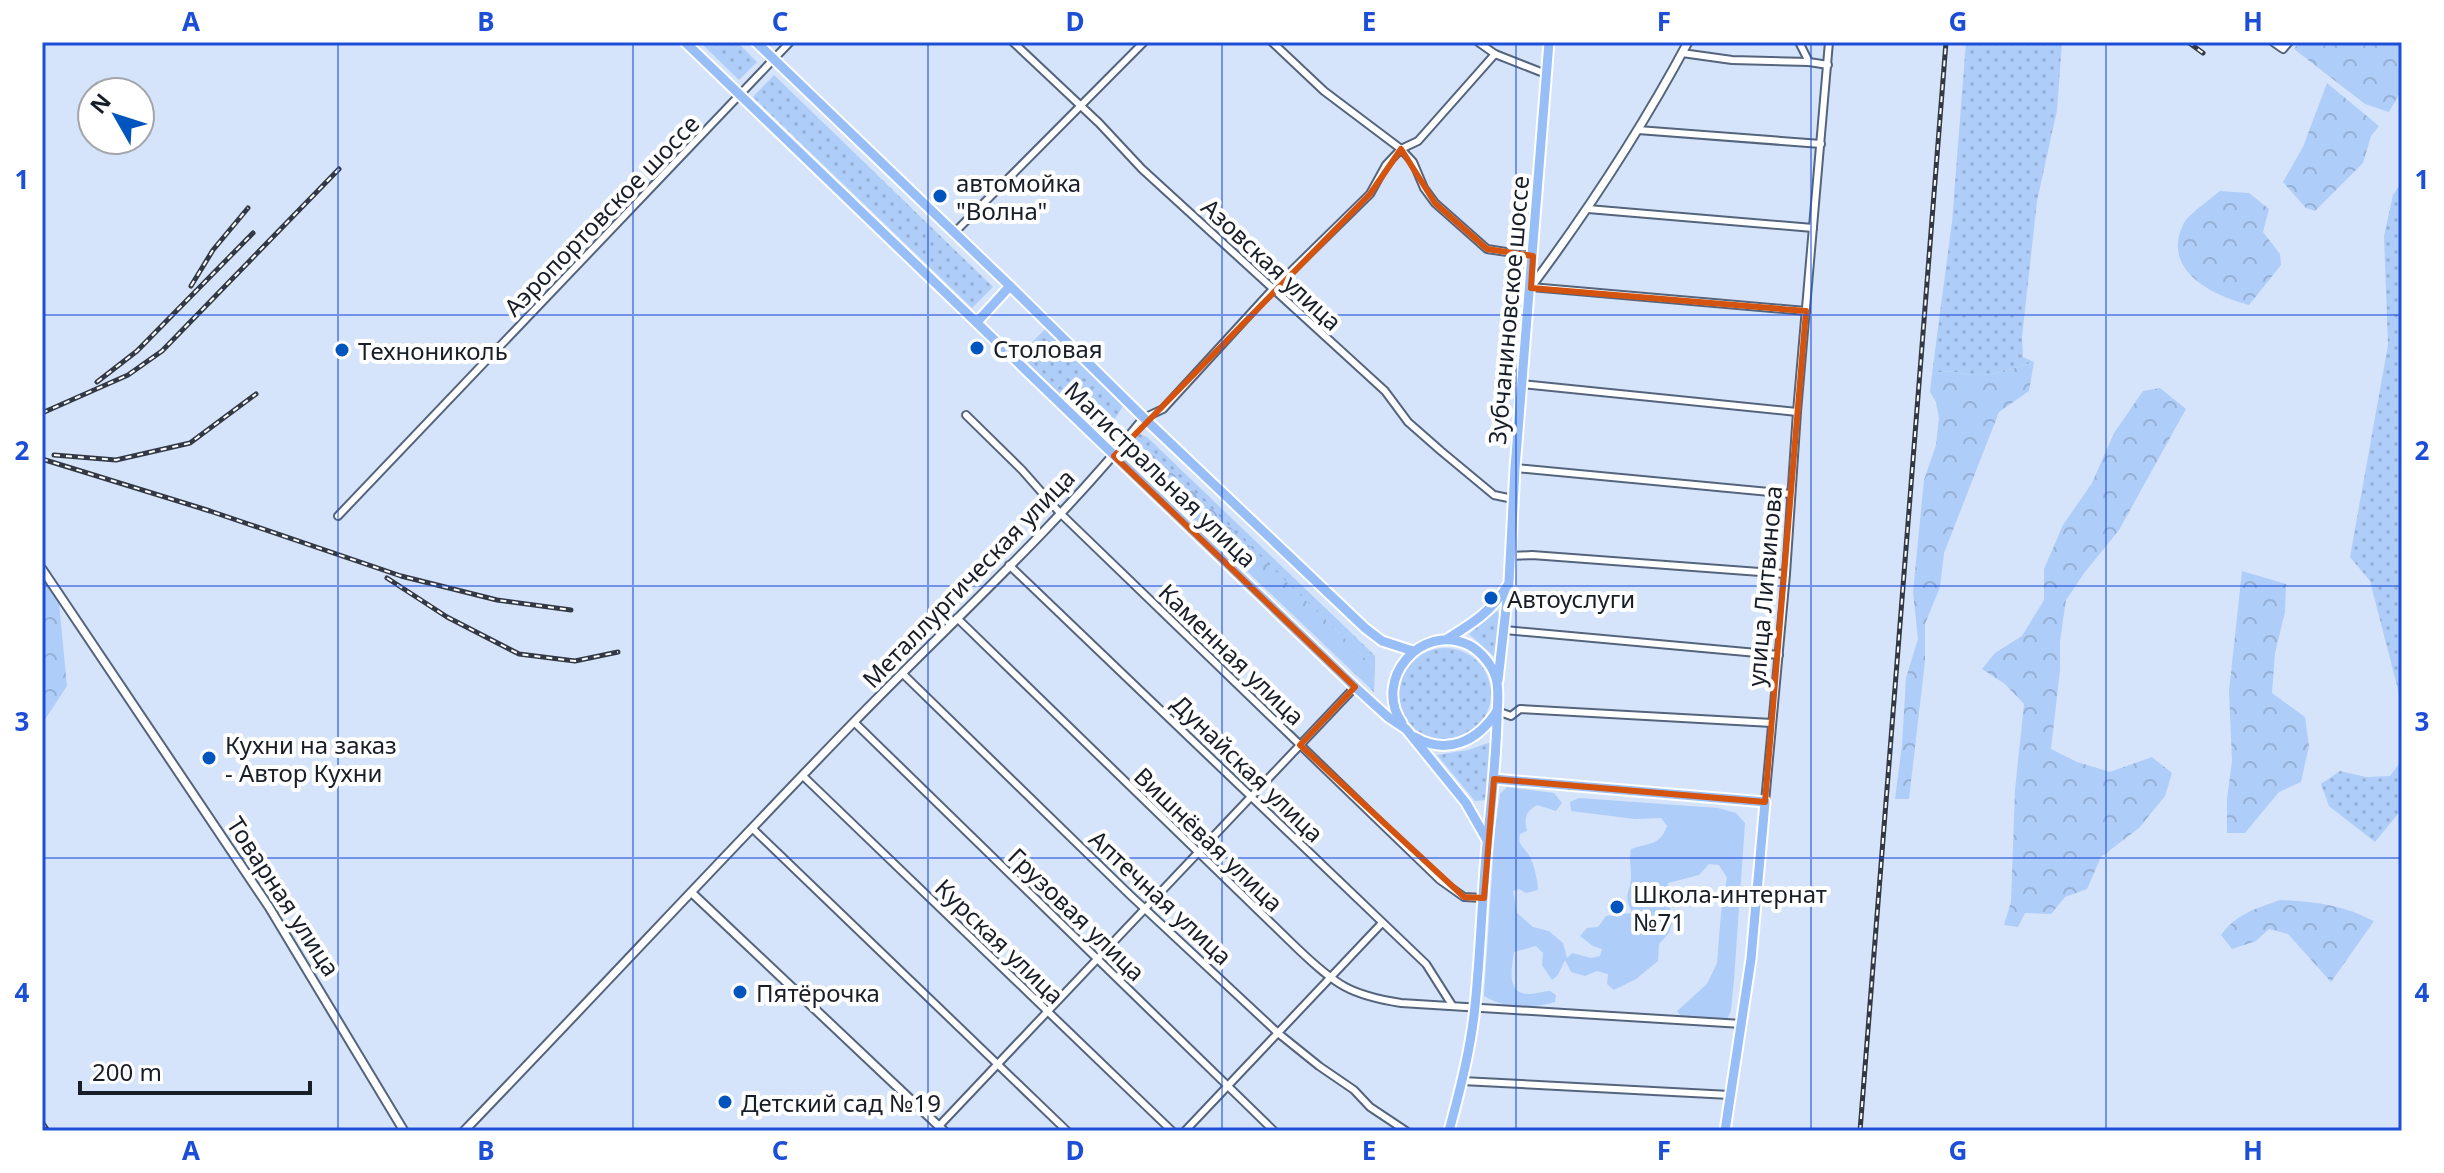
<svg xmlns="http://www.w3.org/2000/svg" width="2444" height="1173" font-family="'Noto Sans',sans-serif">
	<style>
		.grass { fill: url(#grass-dots) }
		.forest { fill: url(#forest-crowns) }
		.park { fill: #afcdf9 }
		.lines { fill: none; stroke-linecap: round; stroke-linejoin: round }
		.minor-casing { stroke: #54647c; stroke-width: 10 }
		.tertiary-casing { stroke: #54647c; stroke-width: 11 }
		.primary-casing { stroke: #fff; stroke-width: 13 }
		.minor { stroke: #fff; stroke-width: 6 }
		.tertiary { stroke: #fff; stroke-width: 7 }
		.primary { stroke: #98bef7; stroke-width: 9 }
		.rail-casing { stroke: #323945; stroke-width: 5 }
		.rail { stroke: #fff; stroke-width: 2; stroke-dasharray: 6; stroke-linecap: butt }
		.marked { fill: none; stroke: #d3530f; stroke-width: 6; stroke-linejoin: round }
		.grid { fill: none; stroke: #1d4ed8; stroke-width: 2; stroke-opacity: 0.55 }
		.poi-dot { fill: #0054be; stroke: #fff; stroke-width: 3 }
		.labels { text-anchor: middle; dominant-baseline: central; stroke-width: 8; stroke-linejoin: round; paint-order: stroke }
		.poi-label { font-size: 24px; fill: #181e28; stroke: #fff; text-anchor: start }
		.street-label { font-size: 24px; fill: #181e28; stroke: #fff }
		.neatline { fill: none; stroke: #1d4ed8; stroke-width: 3 }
		.grid-label { font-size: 26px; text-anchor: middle; font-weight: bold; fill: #1d4ed8 }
	</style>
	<defs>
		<pattern id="grass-dots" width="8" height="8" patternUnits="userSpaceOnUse" patternTransform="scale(2)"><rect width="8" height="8" fill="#afcdf9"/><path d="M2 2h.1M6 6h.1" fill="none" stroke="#96b0d5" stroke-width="1.8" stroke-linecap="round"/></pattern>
		<pattern id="forest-crowns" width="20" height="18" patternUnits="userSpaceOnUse" patternTransform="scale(2)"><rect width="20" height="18" fill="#afcdf9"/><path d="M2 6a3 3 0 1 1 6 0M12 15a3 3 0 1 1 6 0" fill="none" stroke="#96b0d5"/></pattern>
	</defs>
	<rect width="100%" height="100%" fill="#d5e4fa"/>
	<g class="grass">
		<polygon points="700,42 737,42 757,62 739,80"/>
		<path d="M1966,42h96l-5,68 -20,91 -15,136 1,20 11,5c-19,6 -38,13 -57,13 -20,0 -22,-7 -45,-1l20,-152z"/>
		<polygon points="774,75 993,287 972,308 753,97"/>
		<polygon points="2402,182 2402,705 2370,581 2350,557 2388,345 2384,236 2393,195"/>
		<polygon points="1045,329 1123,406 1104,437 1020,355"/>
		<polygon points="1138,433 1147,437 1367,648 1375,656 1375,668 1149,449 1127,452 1127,445"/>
		<polygon points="1497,611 1500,615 1497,659 1469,634"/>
		<circle cx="1445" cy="694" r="46"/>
		<polygon points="1491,742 1486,800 1475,801 1437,755 1468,750"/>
		<polygon points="2402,760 2402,809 2375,842 2329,806 2321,784 2340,771 2366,777 2390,776"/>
	</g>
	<g class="forest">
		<polygon points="2299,42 2402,42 2402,89 2389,112 2365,104 2294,49"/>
		<polygon points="2327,83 2379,126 2371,136 2363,163 2315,211 2306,208 2283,182 2303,147"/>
		<path d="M2220,191l29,2 20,16 -6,23 17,22 1,11 -32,40c-35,-9 -88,-34 -66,-80 4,-10 28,-26 37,-34z"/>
		<path d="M2034,362l-5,29 -30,21 -55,141 -4,34 -15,37v37l-16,138h-14l7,-54 4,-67 12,-39 -5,-47 11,-112 12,-35 3,-27 -3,-16 -6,-10 2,-18c23,-6 25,1 45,1 19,0 38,-7 57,-13z"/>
		<polygon points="2160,388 2186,409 2119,530 2085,572 2066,600 2060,641 2060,670 2051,749 2077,762 2110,772 2152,757 2172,773 2165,796 2139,828 2101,857 2087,889 2065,897 2051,914 2025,913 2018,927 2004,925 2011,902 2015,790 2024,704 2005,684 1982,669 1995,653 2022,636 2044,600 2044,569 2063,525 2092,483 2114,433 2143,391"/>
		<polygon points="1149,448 1375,668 1374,692 1129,459 1127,452"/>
		<polygon points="42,569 58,593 67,686 42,724"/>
		<polygon points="2242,571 2286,584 2285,612 2275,653 2272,693 2305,717 2309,746 2301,782 2279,792 2245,833 2227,833 2227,799 2232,761 2229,691"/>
		<path d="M2280,900c34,1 63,5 94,21l-43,61 -43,-48 -19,-5 -13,12 -24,8 -11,-14c15,-21 36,-27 59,-35z"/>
	</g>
	<path class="park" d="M1507,787l47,6 8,10 -6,8 -19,-6c-12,7 -13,13 -10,26l-7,3c-3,12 5,13 10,23 4,7 8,25 8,33l-12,3 -7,-4 -6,2 4,22 16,14 16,4 14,12 4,15 5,-5 19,5 9,-2 2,-7 -9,-3 -13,-10 7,-8 11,-1 8,-11 26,-3c-10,-21 -1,-19 -1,-38 0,-9 -2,-16 0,-26 17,-6 29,-3 36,-23l-6,-8 -26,1 -64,-8 -1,-9 9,-4 139,10 18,5 9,10 -11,156 -3,31 -5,13 -43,-4 -6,-8 30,-27 10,-21 4,-50 6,-35 -8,-13 -10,-1 -10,11 -31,8 -3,20 10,11 -6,19 -10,11 -1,17 -22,18 -22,11 -7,-6 1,-10 -11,-3 -12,5 -14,-4 -6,-12 -7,15 -6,5 -10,-15 1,-12 -7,-7 -22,6c-2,15 -9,43 16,42 6,0 13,-3 20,-3l6,4 -1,7c-24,7 -50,7 -71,-6l11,-167 5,-35z"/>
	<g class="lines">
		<defs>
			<g id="minor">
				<polyline points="1013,42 1099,123 1142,169 1385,391 1408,422 1441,451 1494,495 1513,499"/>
				<polyline points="1272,42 1324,91 1401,149 1413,162 1424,188 1435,203 1487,249 1533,256"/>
				<polyline points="1478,42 1495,54 1546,74"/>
				<polyline points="1799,42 1809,62"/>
				<polyline points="2273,42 2283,49 2289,42"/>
				<polyline points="1682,53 1732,60 1809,62 1828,65"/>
				<polyline points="1638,130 1821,144"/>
				<polyline points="1588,209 1813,228"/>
				<polyline points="954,233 1144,42"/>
				<polyline points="1531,287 1806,311"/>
				<polyline points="1522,384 1797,412"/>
				<polyline points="966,415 1022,470 1060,513 1440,880 1464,897 1484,898"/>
				<polyline points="1144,418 1163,409 1274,288 1370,194 1386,165 1401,149 1418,141 1495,54"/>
				<polyline points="1515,468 1791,494"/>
				<polyline points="338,516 790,42"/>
				<polyline points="1511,556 1532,555 1786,574"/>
				<polyline points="1009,565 1426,964 1452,1005"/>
				<path d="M957,618l342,332c37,35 51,45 102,53l341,21"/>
				<polyline points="1505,630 1779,655"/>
				<polyline points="903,674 1130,895 1278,1033 1319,1066 1354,1090 1370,1107 1406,1131"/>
				<polyline points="1497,711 1511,716 1520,709 1772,723"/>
				<polyline points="854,722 1274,1131"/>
				<polyline points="803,776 1172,1131"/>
				<polyline points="1765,802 1786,574 1797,412 1829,42"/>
				<polyline points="752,828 1067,1131"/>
				<polyline points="1462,1081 1730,1095"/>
				<polyline points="939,1126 1355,687"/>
				<polyline points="1185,1131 1382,923"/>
			</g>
			<g id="tertiary">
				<path d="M1531,287c58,-78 111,-159 157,-245"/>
				<polyline points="42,569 269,907 404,1131"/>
				<polyline points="692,893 944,1131"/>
				<path d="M464,1131c130,-135 258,-273 388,-407 98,-101 204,-196 292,-306"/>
			</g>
			<g id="primary">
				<polyline points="685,42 1355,687 1388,717 1406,729 1466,803 1487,840"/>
				<polyline points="756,42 1010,286 1144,418 1365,628 1382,641 1413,651"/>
				<polyline points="977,322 1010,286"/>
				<path d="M1447,639c26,-16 44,-27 61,-54"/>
				<polyline points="1498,680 1509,582 1515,468 1549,42"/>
				<path d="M1402,723c-30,-43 19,-101 67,-78 13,7 26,23 28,38 2,12 0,25 0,37 -1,39 -5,77 -9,115 -6,57 -7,114 -13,171 -4,42 -15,84 -26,125"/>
				<path d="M1415,737c32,19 63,4 82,-26"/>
				<polyline points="1494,779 1765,802 1751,959 1725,1131"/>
			</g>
		</defs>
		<use href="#minor" class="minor-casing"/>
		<use href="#tertiary" class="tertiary-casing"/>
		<use href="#primary" class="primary-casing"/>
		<use href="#minor" class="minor"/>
		<use href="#tertiary" class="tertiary"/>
		<use href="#primary" class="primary"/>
		<defs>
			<g id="rail">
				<polyline points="2188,42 2203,53"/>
				<polyline points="191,286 213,250 248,208"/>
				<polyline points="97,382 137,351 253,233"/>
				<polyline points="42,413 128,375 162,351 339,169"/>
				<polyline points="54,455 116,460 190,443 256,394"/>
				<polyline points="42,459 210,511 401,576 497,600 571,610"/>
				<polyline points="387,578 447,617 519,654 575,661 618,652"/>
				<polyline points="42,1122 48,1131"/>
				<polyline points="1860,1131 1946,42"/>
			</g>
		</defs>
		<use href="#rail" class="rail-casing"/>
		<use href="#rail" class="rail"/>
	</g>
	<path class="marked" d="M1401,149l34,54 52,46 46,7 -2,32 275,23 -41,491 -271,-23 -10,119 -20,-1 -164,-152 55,-58 -241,-231 256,-262z"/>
	<path class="grid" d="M338,42v1089M633,42v1089M928,42v1089M1222,42v1089M1516,42v1089M1811,42v1089M2106,42v1089M42,315h2360M42,586h2360M42,858h2360"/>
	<g class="poi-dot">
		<circle cx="940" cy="196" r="8"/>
		<circle cx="977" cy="348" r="8"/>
		<circle cx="342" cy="350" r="8"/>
		<circle cx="1491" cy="598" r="8"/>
		<circle cx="209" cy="758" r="8"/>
		<circle cx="1617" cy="907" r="8"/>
		<circle cx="740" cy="992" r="8"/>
		<circle cx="725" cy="1102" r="8"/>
	</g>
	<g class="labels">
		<g class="poi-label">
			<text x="956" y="182">автомойка<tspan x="956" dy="28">"Волна"</tspan></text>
			<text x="993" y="348">Столовая</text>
			<text x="358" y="350">Технониколь</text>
			<text x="1507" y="598">Автоуслуги</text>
			<text x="225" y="744">Кухни на заказ<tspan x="225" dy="28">- Автор Кухни</tspan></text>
			<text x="1633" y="893">Школа-интернат<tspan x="1633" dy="28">№71</tspan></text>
			<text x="756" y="992">Пятёрочка</text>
			<text x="741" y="1102">Детский сад №19</text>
		</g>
		<g class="street-label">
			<text transform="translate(601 215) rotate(-46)">Аэропортовское шоссе</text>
			<text transform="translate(1272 264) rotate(43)">Азовская улица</text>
			<text transform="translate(1508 310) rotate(-85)">Зубчаниновское шоссе</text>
			<text transform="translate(1161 474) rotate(44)">Магистральная улица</text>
			<text transform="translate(968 578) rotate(-46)">Металлургическая улица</text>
			<text transform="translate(1764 586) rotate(-85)">улица Литвинова</text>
			<text transform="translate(1232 654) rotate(44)">Каменная улица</text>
			<text transform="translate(1248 768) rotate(44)">Дунайская улица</text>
			<text transform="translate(1209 839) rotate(44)">Вишнёвая улица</text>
			<text transform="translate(284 896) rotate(57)">Товарная улица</text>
			<text transform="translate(1161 897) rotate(43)">Аптечная улица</text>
			<text transform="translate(1077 914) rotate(44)">Грузовая улица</text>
			<text transform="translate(1000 941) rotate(44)">Курская улица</text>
		</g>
	</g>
	<rect width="2444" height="1173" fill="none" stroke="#ffffff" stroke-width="88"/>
	<g transform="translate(116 116) rotate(309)"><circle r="38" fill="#ffffff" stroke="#a3a5a9" stroke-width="2"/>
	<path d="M0-6L14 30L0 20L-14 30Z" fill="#0054be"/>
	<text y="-12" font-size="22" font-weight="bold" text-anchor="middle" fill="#181e28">N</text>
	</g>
	<path d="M80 1081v12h230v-12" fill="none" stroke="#181e28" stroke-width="4"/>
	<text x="92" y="1081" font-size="24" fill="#181e28" stroke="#ffffff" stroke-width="6" paint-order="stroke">200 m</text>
	<rect x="44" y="44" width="2356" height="1085" class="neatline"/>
	<g class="grid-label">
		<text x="191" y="31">A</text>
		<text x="486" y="31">B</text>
		<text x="780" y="31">C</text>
		<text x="1075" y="31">D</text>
		<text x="1369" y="31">E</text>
		<text x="1664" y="31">F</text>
		<text x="1958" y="31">G</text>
		<text x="2253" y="31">H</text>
		<text x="22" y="189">1</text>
		<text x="2422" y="189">1</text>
		<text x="22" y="460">2</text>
		<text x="2422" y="460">2</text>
		<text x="22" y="731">3</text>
		<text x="2422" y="731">3</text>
		<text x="22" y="1002">4</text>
		<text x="2422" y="1002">4</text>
		<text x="191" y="1160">A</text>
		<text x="486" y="1160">B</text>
		<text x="780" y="1160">C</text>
		<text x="1075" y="1160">D</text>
		<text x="1369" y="1160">E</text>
		<text x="1664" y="1160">F</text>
		<text x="1958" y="1160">G</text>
		<text x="2253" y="1160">H</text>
	</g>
</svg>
